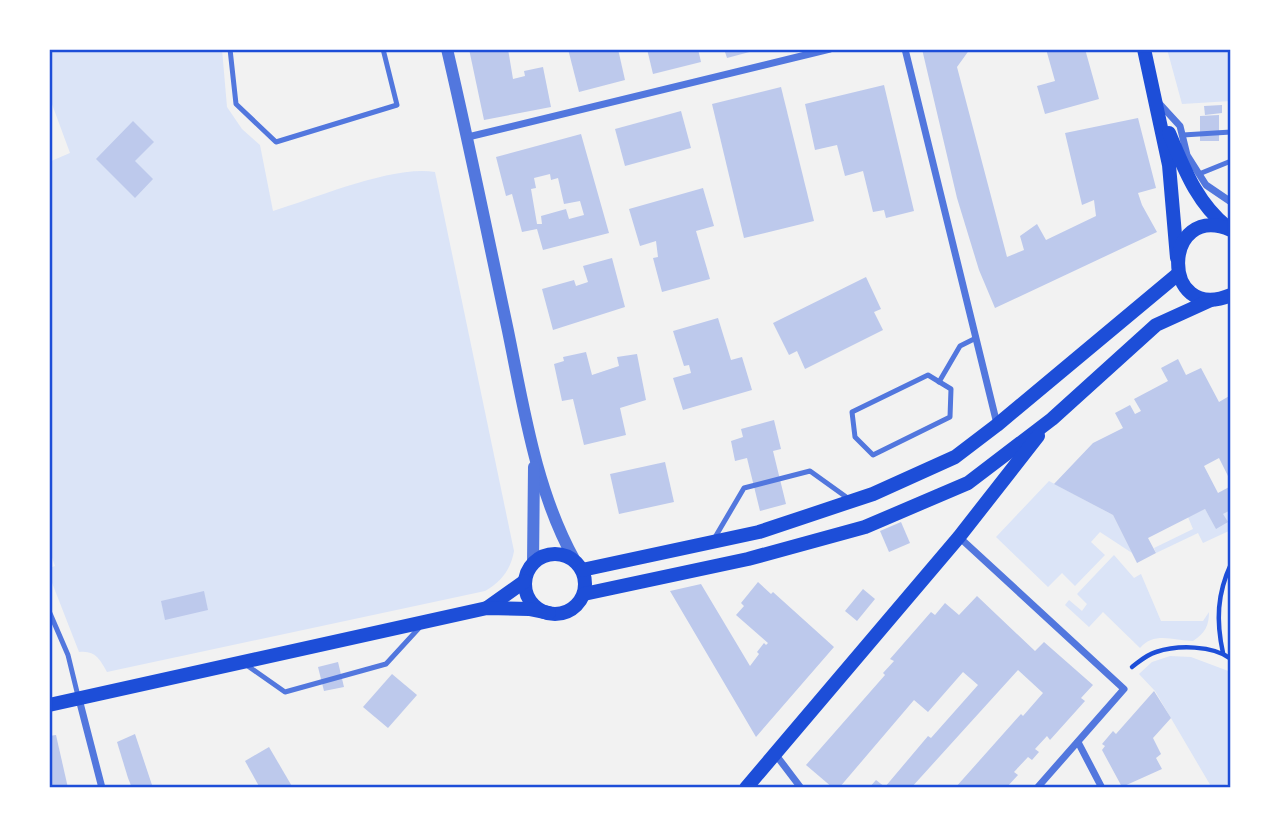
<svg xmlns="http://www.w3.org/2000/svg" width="1280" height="837" font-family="'PT Sans',sans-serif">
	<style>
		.green { fill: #dbe4f7 }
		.building { fill: #bdc9ec; fill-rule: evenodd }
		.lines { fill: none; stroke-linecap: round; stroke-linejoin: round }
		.path { stroke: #1d4ed8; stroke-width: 4.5 }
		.service { stroke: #5277de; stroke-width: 5 }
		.minor { stroke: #5277de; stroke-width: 7 }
		.tertiary { stroke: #5277de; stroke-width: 12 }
		.secondary { stroke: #1d4ed8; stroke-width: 14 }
		.neatline { fill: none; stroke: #1d4ed8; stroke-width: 2.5 }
	</style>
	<rect width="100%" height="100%" fill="#f2f2f2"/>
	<g class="green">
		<path d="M49,49h173l5,58 15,22 18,16 13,66c43,-13 120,-46 162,-39l79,379c-3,18 -13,31 -29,40l-378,81c-7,-13 -12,-22 -28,-20l-30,-77v-7l6,-2 -6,-17v-387l21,-9 -21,-57z"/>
		<polygon points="1167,49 1231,49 1231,101 1182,104"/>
		<polygon points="1049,481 1113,515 1132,553 1100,532 1091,542 1105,555 1075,586 1062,573 1048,587 996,537"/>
		<polygon points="1205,509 1216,528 1223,514 1231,510 1231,530 1203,543 1198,533 1156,553 1154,548 1193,529 1188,517"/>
		<path d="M1114,555l20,23 7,-4 20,47h42l6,-9c0,14 -4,21 -16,29 -19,0 -38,-10 -53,7l-37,-36 -14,15 -24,-22 4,-5 13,11 5,-7 -10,-10z"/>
		<polygon points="1170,656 1191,657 1231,672 1231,782 1219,788 1212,788 1155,691 1139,674 1152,662"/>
	</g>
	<g class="building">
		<polygon points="469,49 508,49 513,79 525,76 524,71 543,67 551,107 484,120"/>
		<polygon points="568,49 618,49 625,80 579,92"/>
		<polygon points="647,49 698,49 701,62 653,74"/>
		<polygon points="724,49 757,49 757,50 727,58"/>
		<polygon points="922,49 970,49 957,67 1007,257 1024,250 1020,236 1037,224 1046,240 1096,216 1094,200 1082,205 1065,133 1138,118 1156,188 1138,193 1142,205 1157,232 995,308 979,270 957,198"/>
		<polygon points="1046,49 1085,49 1099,99 1045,114 1037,86 1055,81"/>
		<polygon points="884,85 914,211 886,218 884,210 873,212 863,171 845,176 837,145 815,150 805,104"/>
		<polygon points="781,87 814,221 744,238 712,104"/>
		<polygon points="1222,105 1222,113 1205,115 1204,106"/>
		<polygon points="681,111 691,148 625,166 615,129"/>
		<polygon points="1219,115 1219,141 1200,141 1200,116"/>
		<polygon points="133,121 154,142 135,161 153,179 135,198 96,159"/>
		<path d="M581,134l28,99 -66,17 -6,-21 -15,3 -10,-38 -6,2 -10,-39zM550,174l1,6 7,-2 6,26 16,-3 4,14 -15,4 -3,-10 -25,7 1,8h-5l-6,-35 5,-1 -2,-10z"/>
		<polygon points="703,188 714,226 696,231 710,279 662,292 653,258 658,257 656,241 640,246 629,209"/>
		<polygon points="612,258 625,307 553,330 542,289 574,280 576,286 588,282 583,266"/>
		<polygon points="866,277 881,309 874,312 883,330 805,369 797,351 789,355 773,323"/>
		<polygon points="718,318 731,360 742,357 752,390 683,410 673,378 691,373 689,365 684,366 673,331"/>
		<polygon points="586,352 592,375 619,366 617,357 637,354 646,400 620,408 626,435 584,445 573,399 562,401 554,364 564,361 563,357"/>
		<polygon points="1178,359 1186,375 1201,368 1219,402 1231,395 1231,482 1219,458 1204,466 1218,493 1231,486 1231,510 1223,514 1228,522 1216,529 1205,509 1148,538 1156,553 1137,563 1113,515 1054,484 1093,443 1123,428 1115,413 1130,405 1135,414 1141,411 1134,399 1168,381 1161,368"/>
		<polygon points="774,420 781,449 773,451 786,504 760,511 747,458 735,461 731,441 743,437 741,429"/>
		<polygon points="665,462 674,502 619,514 610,474"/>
		<polygon points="901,522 910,543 889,552 880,531"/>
		<polygon points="758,582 771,594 773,592 834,647 756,737 670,591 701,584 750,666 759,654 757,652 764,643 766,645 768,643 736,615 744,606 741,603"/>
		<polygon points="863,589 875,599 857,621 845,611"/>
		<polygon points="204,591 208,610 165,620 161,601"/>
		<polygon points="977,596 1035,651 1044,642 1093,685 1081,698 1085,701 1050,740 1047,736 1035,749 1039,752 1032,760 1028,757 1014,772 1018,775 1006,788 955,788 1021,714 1023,716 1043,693 1018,670 911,788 869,788 876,780 885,787 928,736 931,738 978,685 963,672 928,712 914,700 839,788 833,788 806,765 885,675 883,673 894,661 890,659 931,612 935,615 945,603 959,615"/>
		<polygon points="338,662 344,687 324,691 318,667"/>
		<polygon points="392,674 417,695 388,728 363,707"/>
		<polygon points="1154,691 1171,718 1153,738 1161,754 1156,758 1162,769 1122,787 1102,750 1105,746 1102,744 1113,731 1116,734"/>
		<polygon points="135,734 153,788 132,788 128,778 117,742"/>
		<polygon points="56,735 68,788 49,788 49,736"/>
		<polygon points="269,747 293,788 260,788 245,761"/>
	</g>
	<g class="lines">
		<g class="path">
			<path d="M1223,653c-7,-32 -6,-59 8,-89"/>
			<path d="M1132,667c8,-6 14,-12 24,-15 21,-7 57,-7 75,7"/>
		</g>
		<g class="service">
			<polyline points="230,49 236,104 276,142 397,105 383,49"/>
			<polyline points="1183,135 1231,132"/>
			<polyline points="1199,174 1231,161"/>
			<polygon points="928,375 951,389 950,417 873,455 855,437 852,412"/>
			<polyline points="939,382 960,346 976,338"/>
			<polyline points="714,539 744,488 810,471 849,499"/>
			<polyline points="49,611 68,655 78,696"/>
			<polyline points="245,664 285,692 386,664 419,628"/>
		</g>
		<g class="minor">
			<polyline points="905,49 997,424"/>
			<polyline points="1158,102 1180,126 1187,155 1206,185 1231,202"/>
			<polyline points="468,137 830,49"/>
			<polyline points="959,537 1124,689 1037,788"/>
			<polyline points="79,699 102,788"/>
			<polyline points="1078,742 1102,788"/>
			<polyline points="776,755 801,788"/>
		</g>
		<g class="tertiary">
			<path d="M447,49c22,94 41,188 61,282 16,78 28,160 67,230"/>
			<polyline points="533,564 534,467"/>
		</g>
		<g class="secondary">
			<polyline points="1144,49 1169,165 1177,258"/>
			<path d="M1169,133c15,35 27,69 58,94"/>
			<path d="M1231,230c-69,-30 -72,95 0,65"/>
			<circle cx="555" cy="584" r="30"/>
			<polyline points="582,570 759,532 873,494 955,457 997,425 1178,274"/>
			<polyline points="584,594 748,559 865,527 968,483 1052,419 1156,325 1211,300"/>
			<polyline points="487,608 525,581"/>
			<polyline points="49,705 487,608 529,609 549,613"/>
			<polyline points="746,788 959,537 1038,436"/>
		</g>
	</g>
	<rect width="1280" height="837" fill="none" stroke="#ffffff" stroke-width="102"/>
	<rect x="51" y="51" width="1178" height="735" class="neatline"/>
</svg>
